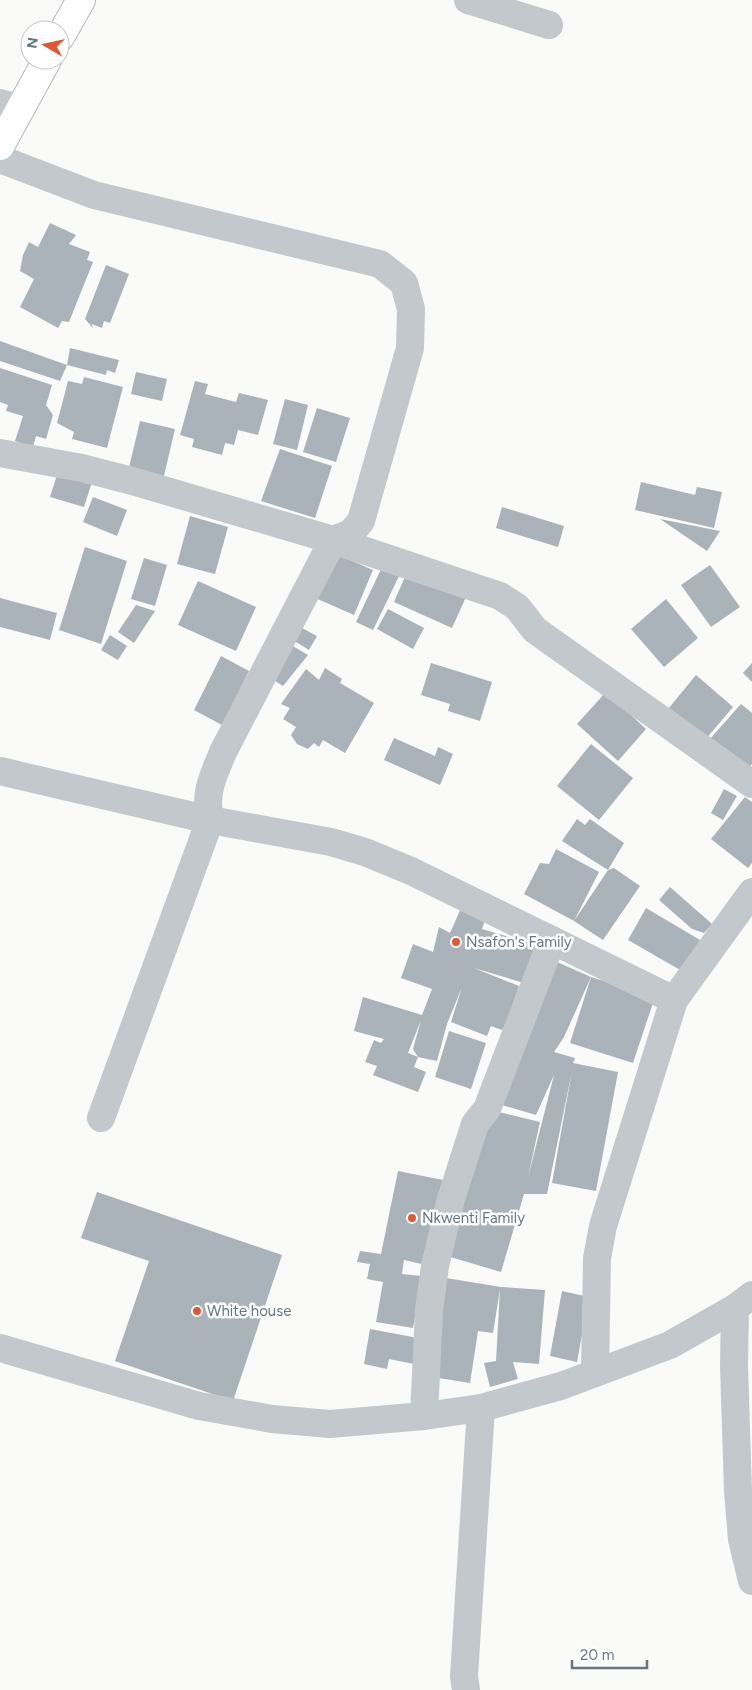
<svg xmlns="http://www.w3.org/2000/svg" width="752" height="1690" font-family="Figtree,sans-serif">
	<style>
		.building { fill: #aab3b9; fill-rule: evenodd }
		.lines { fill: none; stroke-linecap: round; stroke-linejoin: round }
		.secondary-casing { stroke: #b3babf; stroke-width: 30 }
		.minor { stroke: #c3c8cc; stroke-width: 28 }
		.tertiary { stroke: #c3c8cc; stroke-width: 28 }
		.secondary { stroke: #fff; stroke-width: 28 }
		.poi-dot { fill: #e4572e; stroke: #fff; stroke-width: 2 }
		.labels { text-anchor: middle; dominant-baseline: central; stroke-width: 5; stroke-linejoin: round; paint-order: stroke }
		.poi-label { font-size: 15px; fill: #657683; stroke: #fff; text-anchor: start }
	</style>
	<rect width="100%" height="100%" fill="#fafaf8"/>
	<g class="building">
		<polygon points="50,223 76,235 69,244 90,252 87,260 93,262 69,322 62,321 58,328 20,307 34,279 20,271 23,255 29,242 38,247"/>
		<polygon points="106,265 129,274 110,323 104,321 102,328 92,324 93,328 85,319"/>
		<polygon points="0,341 67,365 60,381 0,361"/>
		<polygon points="70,348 119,360 115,373 107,370 106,375 67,365"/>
		<polygon points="0,368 52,385 46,405 53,415 46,439 36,436 33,447 15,441 23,416 6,411 8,405 0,402"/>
		<polygon points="136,372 167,379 162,401 131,394"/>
		<polygon points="84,377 123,387 107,448 72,439 74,432 57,423 68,381 82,384"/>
		<polygon points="195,381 208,384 205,394 236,402 239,393 268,400 258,435 238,430 234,445 225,443 222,455 192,447 194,439 180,435"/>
		<polygon points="285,399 308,405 297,450 273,444"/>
		<polygon points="317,408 350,418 336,462 303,452"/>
		<polygon points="140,421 175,429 163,480 128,472"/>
		<polygon points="280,449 332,466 315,518 261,501"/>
		<polygon points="59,469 93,479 84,507 50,497"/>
		<polygon points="641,482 695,495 697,487 722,492 714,528 635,510"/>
		<polygon points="93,497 127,510 117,536 83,522"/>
		<polygon points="502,507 564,526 558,547 496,528"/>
		<polygon points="190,516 228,527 215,574 177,564"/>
		<polygon points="660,519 720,531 707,551"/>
		<polygon points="85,547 127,561 101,644 59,630"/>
		<polygon points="332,552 373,570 354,615 313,597"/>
		<polygon points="144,558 167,565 155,606 131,599"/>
		<polygon points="384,563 401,572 373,630 356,622"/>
		<polygon points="710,565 740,607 711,627 681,585"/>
		<polygon points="408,570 466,597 452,628 394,602"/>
		<polygon points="198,581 256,607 236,651 178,625"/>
		<polygon points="0,598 57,613 50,640 0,627"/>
		<polygon points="666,599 698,638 664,667 631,629"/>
		<polygon points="136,605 155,611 134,643 118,632"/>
		<polygon points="388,609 424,628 413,649 377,629"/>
		<polygon points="300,627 317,636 309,650 293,640"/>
		<polygon points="110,635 127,646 118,660 101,650"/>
		<polygon points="291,645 308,655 283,686 270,678"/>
		<polygon points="221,656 249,671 222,725 194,710"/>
		<polygon points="431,663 492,682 480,721 448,711 450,704 421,695"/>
		<polygon points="752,663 752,682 743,673"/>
		<polygon points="325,668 342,679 340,683 374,703 345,753 323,740 319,747 314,743 308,749 297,744 291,735 296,727 283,719 290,708 281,704 306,669 319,680"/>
		<polygon points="696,675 733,707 705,740 668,709"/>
		<polygon points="606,692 646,729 618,761 577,724"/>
		<polygon points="741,704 752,713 752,764 746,771 710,739"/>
		<polygon points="394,738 435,756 438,747 453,754 440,785 384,760"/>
		<polygon points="591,744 633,778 599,820 557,786"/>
		<polygon points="724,789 737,796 723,820 711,813"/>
		<polygon points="745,797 752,802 752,863 748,868 711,839"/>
		<polygon points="577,819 585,825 590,819 624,843 608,870 562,841"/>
		<polygon points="556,849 599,872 574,921 524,894 540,863 549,864"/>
		<polygon points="614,868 640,886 603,940 574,921 608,870"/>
		<polygon points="670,887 712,924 704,933 692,929 659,900"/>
		<path d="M462,906l24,11 -4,12 54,16 -12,38 -50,-15 45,18 -12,36 -5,8 -11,-4 -4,10 -36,-14 11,-35 -15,37 -10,37 -19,-4 -4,10 12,5 -8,20 -45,-17 4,-9 -12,-4 9,-22 7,3 3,-4 -30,-8 9,-34 59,18 10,-26 -31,-11 12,-34 20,8 6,-25 11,6zM421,1020l-8,29 5,8 -10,-4z"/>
		<polygon points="646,908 700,940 682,971 628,940"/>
		<polygon points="557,962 591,977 564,1037 554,1052 575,1058 573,1063 618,1072 596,1191 552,1183 572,1071 547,1194 524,1194 501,1272 447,1256 487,1109 540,1122 528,1177 554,1075 536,1115 495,1103"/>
		<polygon points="591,977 655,997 633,1063 570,1043"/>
		<polygon points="449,1031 486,1043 471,1089 435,1077"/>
		<polygon points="398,1171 443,1180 426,1265 404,1260 402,1274 422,1276 413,1328 376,1322 383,1282 367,1279 370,1264 357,1262 360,1251 381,1254"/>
		<polygon points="97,1192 282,1255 233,1401 115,1361 149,1261 81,1238"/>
		<polygon points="446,1278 501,1287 545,1290 539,1364 513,1362 518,1379 490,1387 484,1363 496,1361 500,1289 493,1333 478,1331 470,1383 432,1377"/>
		<polygon points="562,1291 589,1297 577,1362 550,1356"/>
		<polygon points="370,1329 418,1338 414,1364 389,1359 387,1369 364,1364"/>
	</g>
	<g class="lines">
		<defs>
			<g id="secondary">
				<polyline points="60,37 81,0"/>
				<polyline points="0,146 47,60"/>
			</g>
		</defs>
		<use href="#secondary" class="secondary-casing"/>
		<g class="minor">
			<polyline points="468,0 549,25"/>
			<polyline points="0,103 19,108"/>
			<path d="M0,159l94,36 286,69 24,19 7,26 -1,39 -49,173 -10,12 -18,7 -110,212c-10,25 -19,40 -13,68l-109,298"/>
			<polyline points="0,453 82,468 136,482 333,540 500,596 517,607 535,630 752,784"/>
			<polyline points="0,771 210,820 331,842 365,852 411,871 674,1000"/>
			<polyline points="735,1308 734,1366 738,1491 742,1539 752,1581"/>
			<polyline points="595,1373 597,1258 603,1226 674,1000 752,892"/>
			<polyline points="424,1416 429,1310 435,1266 451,1199 475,1124 487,1109 552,940"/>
			<polyline points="466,1690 464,1676 481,1408"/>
		</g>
		<polyline class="tertiary" points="0,1348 199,1406 272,1419 330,1424 424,1416 481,1408 561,1386 670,1345 735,1308 752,1295"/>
		<use href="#secondary" class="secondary"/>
	</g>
	<g class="poi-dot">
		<circle cx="456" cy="942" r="5"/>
		<circle cx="412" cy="1218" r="5"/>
		<circle cx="197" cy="1311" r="5"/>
	</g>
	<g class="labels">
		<g class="poi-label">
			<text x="466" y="942">Nsafon's Family</text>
			<text x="422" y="1218">Nkwenti Family</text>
			<text x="207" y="1311">White house</text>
		</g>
	</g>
	<g transform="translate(45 45) rotate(279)"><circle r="24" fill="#ffffff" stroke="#c1c8cd"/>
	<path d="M0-4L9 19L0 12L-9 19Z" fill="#e4572e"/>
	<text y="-8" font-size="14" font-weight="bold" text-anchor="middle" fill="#657683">N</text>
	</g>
	<path d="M572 1660v8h75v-8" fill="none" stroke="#657683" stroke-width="2.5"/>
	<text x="580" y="1660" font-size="15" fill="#657683" stroke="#ffffff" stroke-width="4" paint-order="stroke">20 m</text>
</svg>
